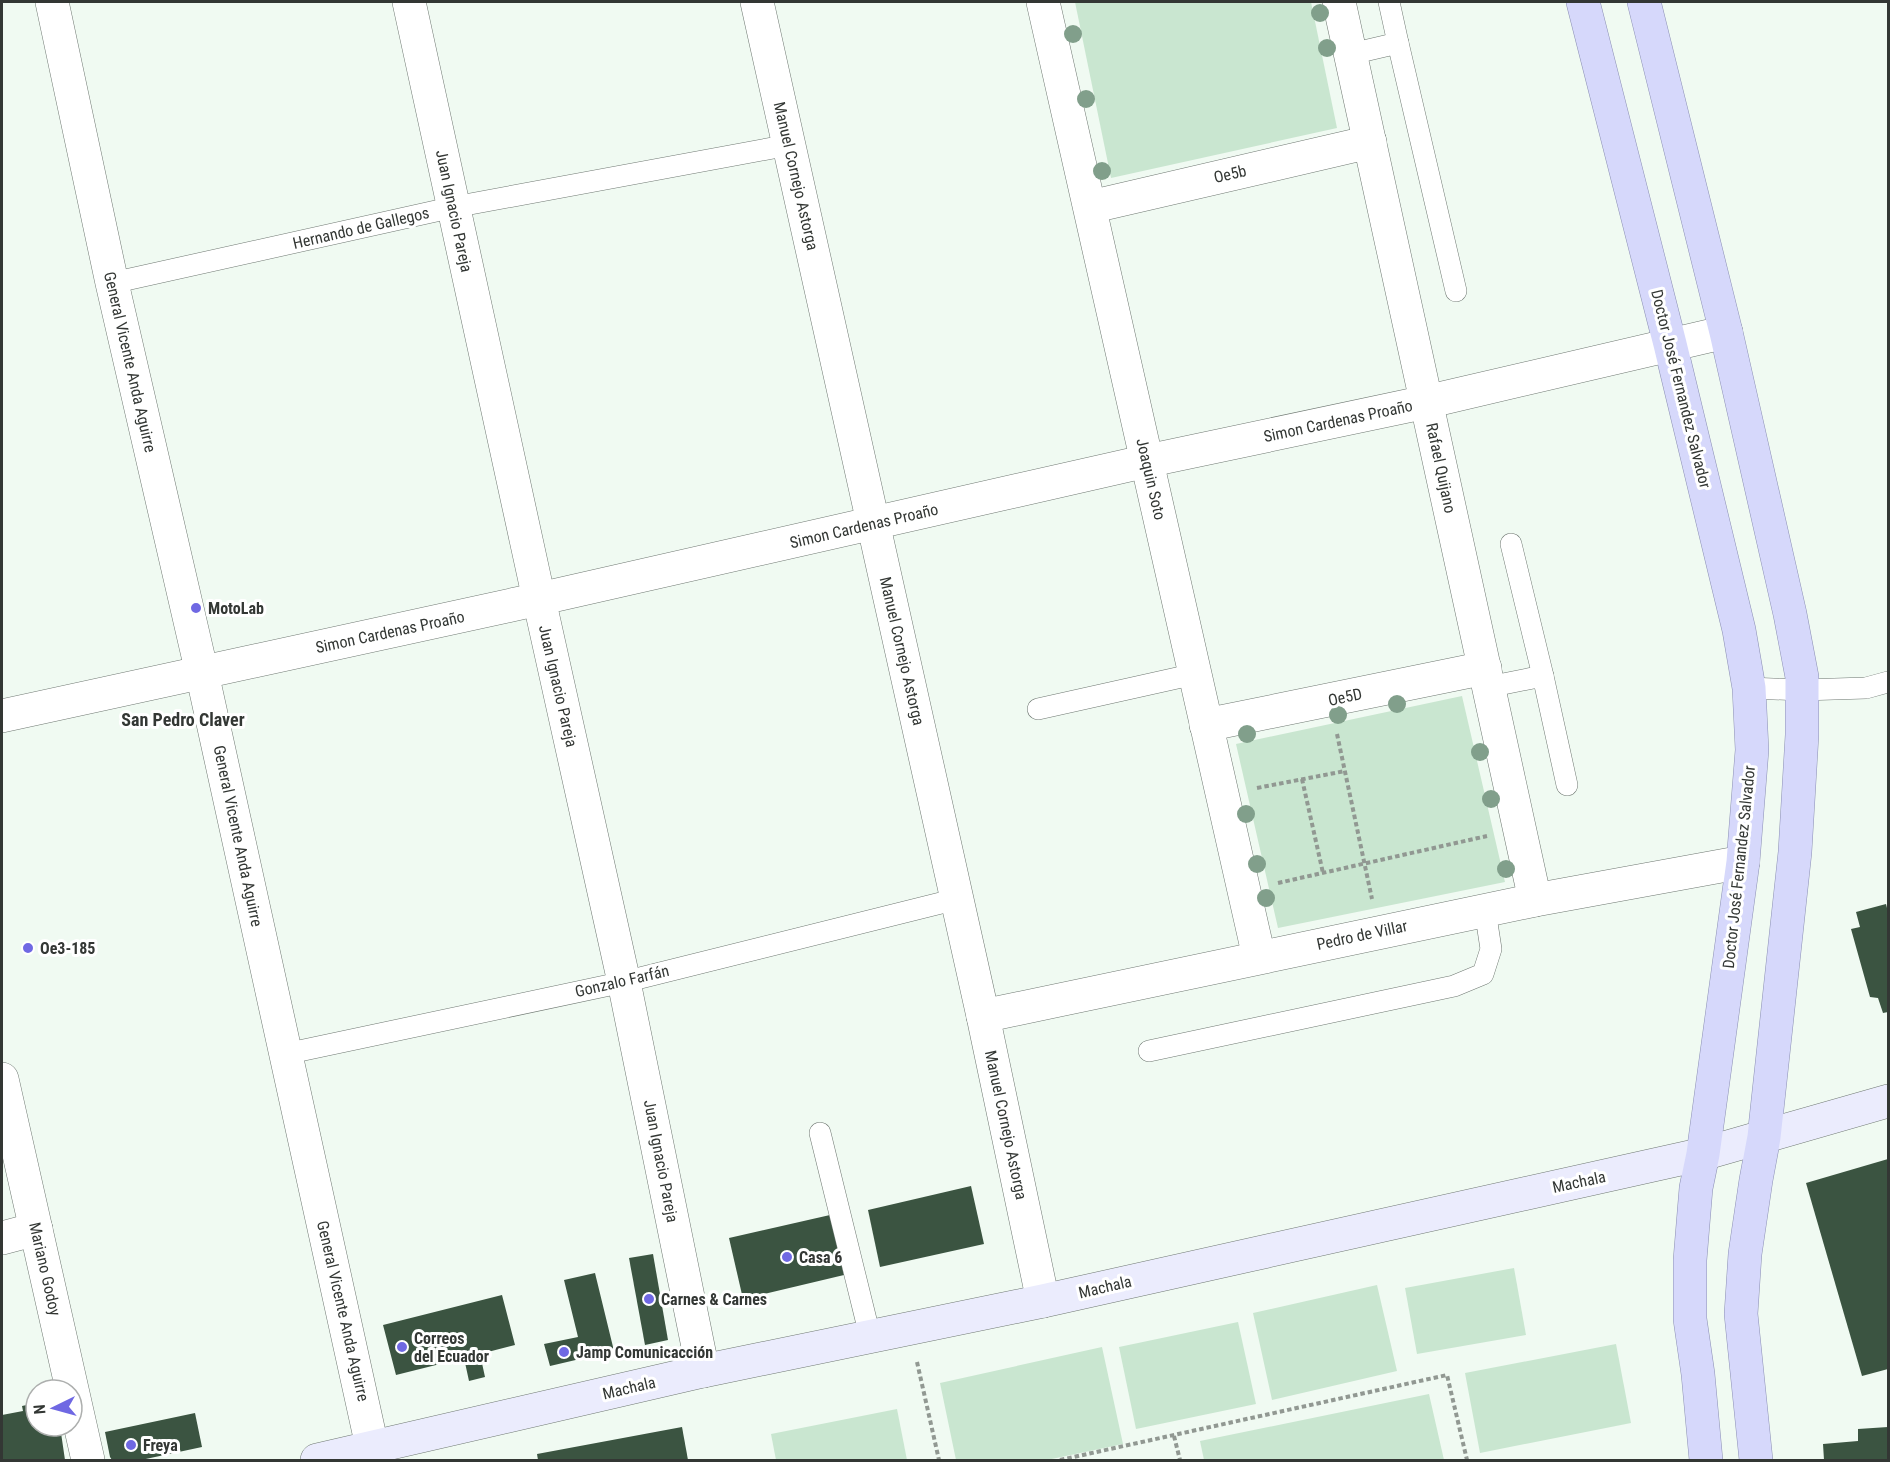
<svg xmlns="http://www.w3.org/2000/svg" width="1890" height="1462" font-family="'Roboto Condensed',sans-serif">
	<style>
		.green { fill: #c9e6d0 }
		.building { fill: #3b5441 }
		.lines { fill: none; stroke-linecap: round; stroke-linejoin: round }
		.lane-casing { stroke: #6f7872; stroke-width: 22 }
		.street-casing { stroke: #6f7872; stroke-width: 34 }
		.secondary-casing { stroke: #6f7872; stroke-width: 34 }
		.primary-casing { stroke: #8b8fb3; stroke-width: 34 }
		.path { stroke: #919892; stroke-width: 4; stroke-dasharray: 4.5 3; stroke-linecap: butt }
		.lane { stroke: #fff; stroke-width: 21 }
		.street { stroke: #fff; stroke-width: 33 }
		.secondary { stroke: #ebecfd; stroke-width: 33 }
		.primary { stroke: #d6d8fb; stroke-width: 33 }
		.tree { fill: #819f8b }
		.poi-dot { fill: #6f68e3; stroke: #fff; stroke-width: 2 }
		.labels { text-anchor: middle; dominant-baseline: central; stroke-width: 6; stroke-linejoin: round; paint-order: stroke }
		.street-label { font-size: 16px; fill: #333734; stroke: #fff }
		.poi-label { font-size: 16px; font-weight: bold; fill: #333734; stroke: #fff; text-anchor: start }
		.neighbourhood-label { font-size: 18px; font-weight: bold; fill: #333734; stroke: #fff }
	</style>
	<rect width="100%" height="100%" fill="#f0faf2"/>
	<g class="green">
		<polygon points="1075,2 1311,2 1337,128 1111,178"/>
		<polygon points="1462,696 1505,882 1278,928 1236,744"/>
		<polygon points="1514,1268 1526,1335 1417,1354 1405,1288"/>
		<polygon points="1377,1285 1397,1371 1272,1400 1253,1313"/>
		<polygon points="1238,1322 1256,1404 1136,1429 1119,1347"/>
		<polygon points="1616,1344 1631,1423 1480,1453 1465,1373"/>
		<polygon points="1102,1347 1123,1444 1047,1460 956,1460 940,1383"/>
		<polygon points="1429,1394 1444,1460 1204,1460 1200,1441"/>
		<polygon points="897,1409 907,1460 776,1460 771,1434"/>
	</g>
	<g class="building">
		<polygon points="1886,904 1888,912 1888,1012 1883,1013 1878,998 1870,997 1851,929 1860,927 1856,912"/>
		<polygon points="1888,1159 1888,1369 1862,1376 1806,1183"/>
		<polygon points="971,1186 984,1244 880,1267 868,1210"/>
		<polygon points="830,1215 844,1275 743,1299 729,1238"/>
		<polygon points="653,1254 668,1340 645,1345 629,1258"/>
		<polygon points="595,1273 614,1351 550,1366 544,1344 578,1337 564,1280"/>
		<polygon points="502,1295 515,1345 480,1354 485,1377 469,1381 464,1358 396,1375 383,1325"/>
		<polygon points="36,1403 36,1426 60,1426 65,1460 2,1460 2,1415 23,1411 22,1406"/>
		<polygon points="195,1413 202,1447 141,1460 112,1460 110,1457 105,1432"/>
		<polygon points="682,1427 688,1460 538,1460 537,1454"/>
		<polygon points="1888,1427 1888,1460 1824,1460 1823,1444 1858,1441 1858,1429"/>
	</g>
	<g class="lines">
		<defs>
			<g id="lane">
				<polyline points="1389,2 1398,43"/>
				<polyline points="1351,54 1398,43 1456,291"/>
				<polyline points="112,283 454,207 789,145"/>
				<polyline points="1511,544 1543,676"/>
				<polyline points="1488,687 1543,676 1567,785"/>
				<polyline points="1749,688 1802,690 1866,688 1888,682"/>
				<polyline points="1038,709 1195,674"/>
				<polyline points="1149,1051 1454,986 1483,974 1491,949 1485,910"/>
				<polyline points="285,1054 624,982 957,899"/>
				<polyline points="820,1133 870,1336"/>
			</g>
			<g id="street">
				<polyline points="52,2 112,283 202,673 375,1460"/>
				<polyline points="409,2 539,599 624,982 703,1371"/>
				<polyline points="757,2 983,1016 1043,1301"/>
				<polyline points="1043,2 1259,957"/>
				<polyline points="1339,2 1535,900"/>
				<polyline points="1090,207 1370,142"/>
				<polyline points="2,716 539,599 1147,461 1426,402 1726,332"/>
				<polyline points="1206,725 1485,668"/>
				<polyline points="983,1016 1535,900 1743,862"/>
				<polyline points="2,1079 88,1460"/>
				<polyline points="2,1238 36,1229"/>
			</g>
			<polyline id="secondary" points="317,1460 703,1371 1043,1301 1703,1154 1888,1101"/>
			<g id="primary">
				<polyline points="1583,2 1670,344 1739,630 1749,688 1752,750 1743,862 1703,1154 1696,1188 1690,1260 1690,1319 1698,1374 1706,1460"/>
				<polyline points="1644,2 1726,332 1790,614 1802,677 1802,735 1795,852 1764,1137 1756,1180 1745,1254 1741,1314 1756,1460"/>
			</g>
		</defs>
		<use href="#lane" class="lane-casing"/>
		<use href="#street" class="street-casing"/>
		<use href="#secondary" class="secondary-casing"/>
		<use href="#primary" class="primary-casing"/>
		<g class="path">
			<polyline points="1337,734 1372,899"/>
			<polyline points="1302,779 1323,873"/>
			<polyline points="1257,788 1345,771"/>
			<polyline points="1278,883 1487,836"/>
			<polyline points="917,1362 939,1460"/>
			<polyline points="1174,1436 1180,1460"/>
			<polyline points="1060,1460 1447,1375 1467,1460"/>
		</g>
		<use href="#lane" class="lane"/>
		<use href="#street" class="street"/>
		<use href="#secondary" class="secondary"/>
		<use href="#primary" class="primary"/>
	</g>
	<g class="tree">
		<circle cx="1320" cy="13" r="9"/>
		<circle cx="1073" cy="34" r="9"/>
		<circle cx="1327" cy="48" r="9"/>
		<circle cx="1086" cy="99" r="9"/>
		<circle cx="1102" cy="171" r="9"/>
		<circle cx="1397" cy="704" r="9"/>
		<circle cx="1338" cy="715" r="9"/>
		<circle cx="1247" cy="734" r="9"/>
		<circle cx="1480" cy="752" r="9"/>
		<circle cx="1491" cy="799" r="9"/>
		<circle cx="1246" cy="814" r="9"/>
		<circle cx="1257" cy="864" r="9"/>
		<circle cx="1506" cy="869" r="9"/>
		<circle cx="1266" cy="898" r="9"/>
	</g>
	<g class="poi-dot">
		<circle cx="196" cy="608" r="6"/>
		<circle cx="28" cy="948" r="6"/>
		<circle cx="787" cy="1257" r="6"/>
		<circle cx="649" cy="1299" r="6"/>
		<circle cx="402" cy="1347" r="6"/>
		<circle cx="564" cy="1352" r="6"/>
		<circle cx="131" cy="1445" r="6"/>
	</g>
	<g class="labels">
		<g class="street-label">
			<text transform="translate(1230 174) rotate(-13)">Oe5b</text>
			<text transform="translate(796 176) rotate(77)">Manuel Cornejo Astorga</text>
			<text transform="translate(454 211) rotate(78)">Juan Ignacio Pareja</text>
			<text transform="translate(361 228) rotate(-13)">Hernando de Gallegos</text>
			<text transform="translate(130 362) rotate(77)">General Vicente Anda Aguirre</text>
			<text transform="translate(1681 389) rotate(76)">Doctor José Fernandez Salvador</text>
			<text transform="translate(1338 421) rotate(-12)">Simon Cardenas Proaño</text>
			<text transform="translate(1441 468) rotate(78)">Rafael Quijano</text>
			<text transform="translate(1151 479) rotate(77)">Joaquin Soto</text>
			<text transform="translate(864 526) rotate(-13)">Simon Cardenas Proaño</text>
			<text transform="translate(390 632) rotate(-12)">Simon Cardenas Proaño</text>
			<text transform="translate(902 651) rotate(77)">Manuel Cornejo Astorga</text>
			<text transform="translate(558 686) rotate(77)">Juan Ignacio Pareja</text>
			<text transform="translate(1345 697) rotate(-12)">Oe5D</text>
			<text transform="translate(238 836) rotate(78)">General Vicente Anda Aguirre</text>
			<text transform="translate(1739 867) rotate(-84)">Doctor José Fernandez Salvador</text>
			<text transform="translate(1362 935) rotate(-12)">Pedro de Villar</text>
			<text transform="translate(622 981) rotate(-13)">Gonzalo Farfán</text>
			<text transform="translate(1006 1125) rotate(78)">Manuel Cornejo Astorga</text>
			<text transform="translate(661 1161) rotate(79)">Juan Ignacio Pareja</text>
			<text transform="translate(1579 1182) rotate(-12)">Machala</text>
			<text transform="translate(45 1269) rotate(77)">Mariano Godoy</text>
			<text transform="translate(1105 1287) rotate(-13)">Machala</text>
			<text transform="translate(343 1311) rotate(77)">General Vicente Anda Aguirre</text>
			<text transform="translate(629 1388) rotate(-13)">Machala</text>
		</g>
		<g class="poi-label">
			<text x="208" y="608">MotoLab</text>
			<text x="40" y="948">Oe3-185</text>
			<text x="799" y="1257">Casa 6</text>
			<text x="661" y="1299">Carnes &amp; Carnes</text>
			<text x="414" y="1338">Correos<tspan x="414" dy="18">del Ecuador</tspan></text>
			<text x="576" y="1352">Jamp Comunicacción</text>
			<text x="143" y="1445">Freya</text>
		</g>
		<g class="neighbourhood-label">
			<text x="183" y="719">San Pedro Claver</text>
		</g>
	</g>
	<rect width="1890" height="1462" fill="none" stroke="#333734" stroke-width="6"/>
	<g transform="translate(54 1408) rotate(265)"><circle r="28" fill="#ffffff" stroke="#adafae" stroke-width="1.5"/>
	<path d="M0-4.5L10 22L0 15L-10 22Z" fill="#6f68e3"/>
	<text y="-9" font-size="16" font-weight="bold" text-anchor="middle" fill="#333734">N</text>
	</g>
</svg>
